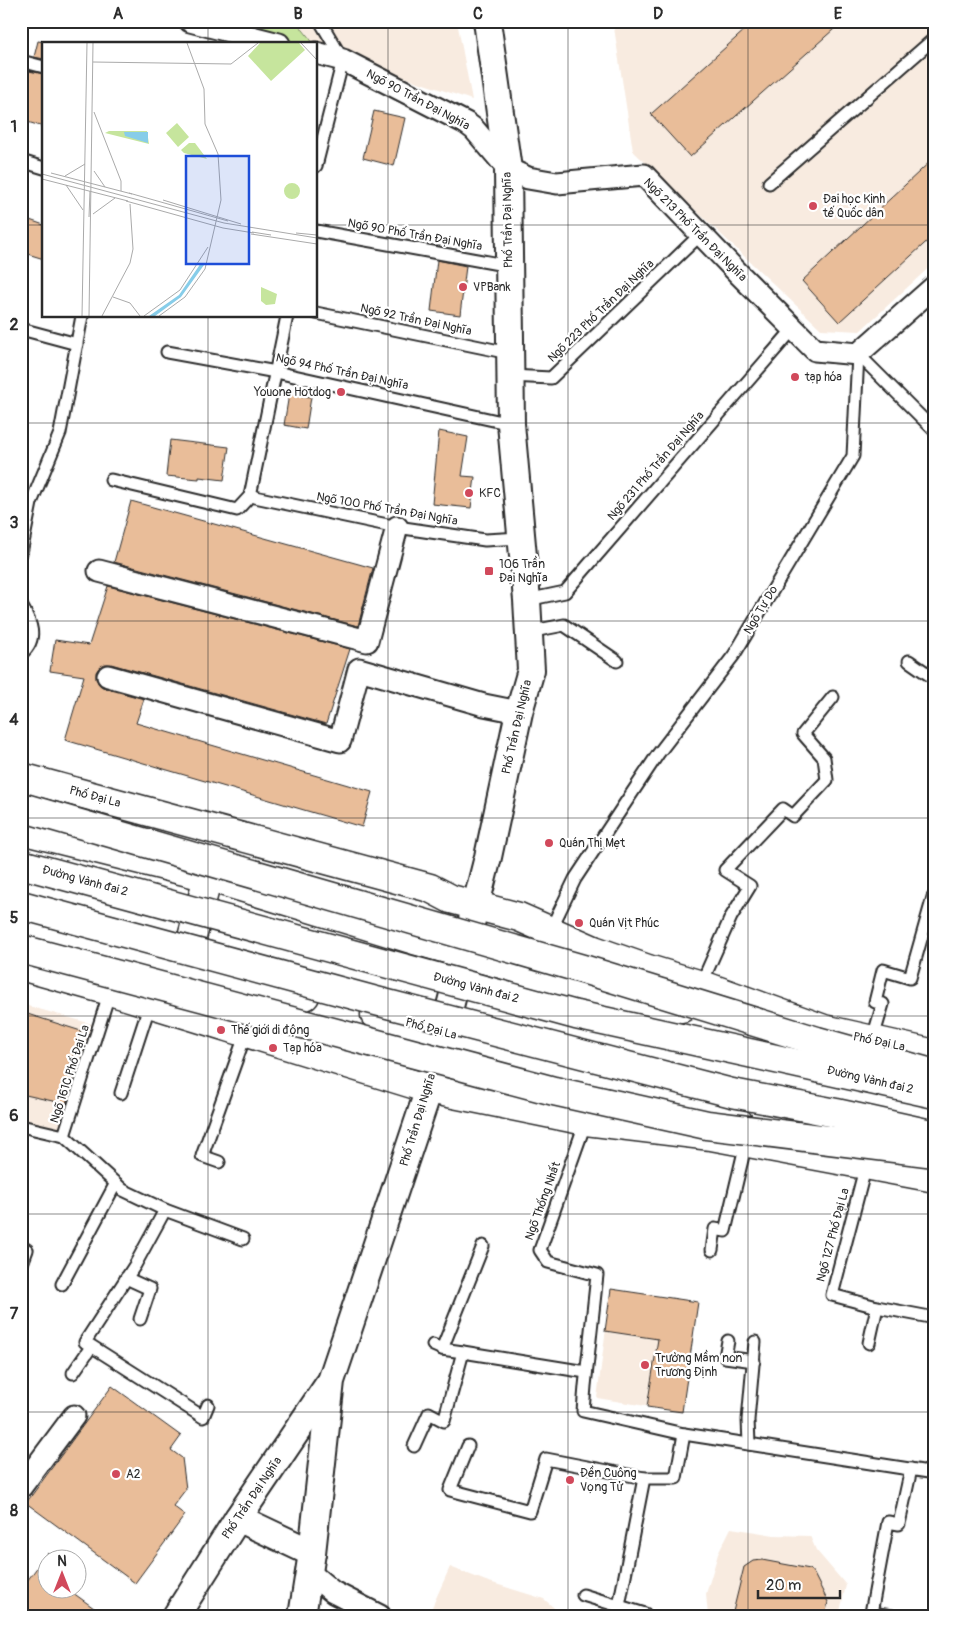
<svg xmlns="http://www.w3.org/2000/svg" width="956" height="1637" font-family="Pangolin,sans-serif">
	<style>
		.built { fill: #f8ebe0 }
		.green { fill: #c6e59d; stroke: #788864 }
		.building { fill: #e9bd99; stroke: #2b2b2b }
		.lines { fill: none; stroke-linecap: round; stroke-linejoin: round }
		.service-casing { stroke: #2b2b2b; stroke-width: 15 }
		.minor-casing { stroke: #2b2b2b; stroke-width: 25 }
		.tertiary-casing { stroke: #2b2b2b; stroke-width: 30 }
		.primary-casing { stroke: #2b2b2b; stroke-width: 31 }
		.service { stroke: #fff; stroke-width: 11 }
		.minor { stroke: #fff; stroke-width: 21 }
		.tertiary { stroke: #fff; stroke-width: 26 }
		.primary { stroke: #fff; stroke-width: 28 }
		.trunk-bridge-casing { stroke: #2b2b2b; stroke-width: 31; stroke-linecap: butt }
		.trunk-bridge { stroke: #fff; stroke-width: 28 }
		.grid { fill: none; stroke: #2b2b2b; stroke-width: 1; stroke-opacity: 0.55 }
		.poi-dot { fill: #d1495b; stroke: #fff; stroke-width: 2 }
		.labels { text-anchor: middle; dominant-baseline: central; stroke-width: 4.5; stroke-linejoin: round; paint-order: stroke }
		.street-label { font-size: 12px; fill: #2b2b2b; stroke: #fff }
		.poi-label { font-size: 12px; fill: #2b2b2b; stroke: #fff; text-anchor: start }
		.inset-road { fill: none; stroke: #aaa; stroke-width: 1 }
		.view { fill: #1d4ed8; fill-opacity: 0.15; stroke: #1d4ed8; stroke-width: 2.5 }
		.inset-edge { fill: none; stroke: #2b2b2b; stroke-width: 2.5 }
		.neatline { fill: none; stroke: #2b2b2b; stroke-width: 2 }
		.grid-label { font-size: 16px; text-anchor: middle; font-weight: bold; fill: #2b2b2b }
	</style>
	<rect width="100%" height="100%" fill="#fff"/>
	<filter id="ink" filterUnits="userSpaceOnUse"><feTurbulence type="fractalNoise" baseFrequency=".02" numOctaves="2"/><feDisplacementMap in="SourceGraphic" scale="10" xChannelSelector="R" yChannelSelector="G"/><feConvolveMatrix kernelMatrix="1 2 1 2 8 2 1 2 1" color-interpolation-filters="sRGB"/></filter>
	<g filter="url(#ink)">
		<g class="built">
			<polygon points="210,21 457,21 472,100 316,48 316,44 301,44"/>
			<polygon points="613,21 935,21 935,262 860,331 821,329 633,151"/>
			<polygon points="21,1004 92,1024 63,1128 21,1121"/>
			<polygon points="611,1289 698,1302 682,1412 597,1398"/>
			<polygon points="731,1528 774,1535 810,1536 816,1550 846,1585 839,1616 708,1616 706,1594 718,1554"/>
			<polygon points="450,1567 486,1581 544,1599 563,1616 428,1616"/>
		</g>
		<polygon class="green" points="210,21 296,21 314,44 301,44"/>
		<g class="building">
			<polygon points="755,21 843,21 690,157 651,114"/>
			<polygon points="38,41 44,42 44,59 34,57"/>
			<polygon points="29,71 44,74 44,127 21,120 21,83 25,84"/>
			<polygon points="374,111 405,118 394,166 363,158"/>
			<polygon points="935,157 935,234 839,322 802,281"/>
			<polygon points="21,217 44,225 44,259 21,252"/>
			<polygon points="437,260 466,266 460,315 431,311"/>
			<polygon points="289,394 311,397 306,429 284,425"/>
			<polygon points="439,431 468,437 462,476 475,477 471,508 432,504"/>
			<polygon points="170,440 229,447 224,480 199,477 199,479 166,476"/>
			<polygon points="131,501 373,568 358,626 114,562"/>
			<polygon points="108,586 350,649 326,724 111,664 105,664 100,667 96,672 96,679 99,684 104,688 144,699 136,723 372,792 362,827 65,740 84,676 50,671 55,640 89,645"/>
			<polygon points="21,1012 81,1031 69,1069 75,1070 66,1104 21,1094"/>
			<polygon points="611,1289 698,1302 682,1412 647,1407 658,1339 605,1331"/>
			<polygon points="112,1386 181,1436 171,1450 182,1458 186,1489 173,1506 185,1515 135,1583 26,1503"/>
			<polygon points="48,1553 48,1590 69,1590 105,1616 21,1616 21,1589"/>
			<polygon points="762,1560 810,1569 814,1574 828,1602 825,1616 732,1616 744,1567 753,1561"/>
		</g>
		<g class="lines">
			<defs>
				<g id="service">
					<polyline points="21,61 44,67"/>
					<polyline points="21,161 44,168"/>
					<polyline points="316,166 343,60 320,21"/>
					<polyline points="769,183 935,38"/>
					<polyline points="316,231 510,266"/>
					<polyline points="316,313 509,353"/>
					<polyline points="21,329 77,344"/>
					<polyline points="167,352 276,372 511,424"/>
					<polyline points="858,354 935,431"/>
					<polyline points="510,376 551,378 701,234"/>
					<polyline points="111,480 237,510 250,496 287,316"/>
					<polyline points="250,496 397,527 485,540 520,538"/>
					<polyline points="21,553 31,503 60,433 82,316"/>
					<polyline points="527,600 565,592 794,328"/>
					<path d="M21,605c10,17 18,34 0,49"/>
					<polyline points="528,632 564,625 617,661"/>
					<polyline points="909,661 935,679"/>
					<polyline points="550,931 575,879 626,802 658,754 734,655 853,456 858,354"/>
					<polyline points="707,971 731,917 750,886 725,870 783,809 793,816 827,780 824,758 803,734 833,697"/>
					<polyline points="110,991 64,1136 123,1190 165,1210 243,1239"/>
					<polyline points="872,1041 883,1004 875,1002 883,970 910,978 933,897"/>
					<polyline points="121,1093 150,1004"/>
					<polyline points="586,1121 540,1250 548,1262 597,1275 585,1386 583,1411 684,1434 935,1473"/>
					<polyline points="21,1126 64,1136"/>
					<polyline points="219,1162 202,1156 246,1033"/>
					<polyline points="866,1165 832,1295 877,1307 935,1318"/>
					<polyline points="165,1210 135,1265 85,1342 203,1417 208,1405"/>
					<polyline points="21,1246 27,1250 21,1266"/>
					<polyline points="712,1250 715,1229 725,1231 746,1143"/>
					<polyline points="126,1278 150,1289 140,1319"/>
					<polyline points="62,1284 116,1183"/>
					<polyline points="728,1341 725,1357 754,1361"/>
					<polyline points="869,1343 877,1307"/>
					<polyline points="433,1345 442,1349 463,1352 586,1372"/>
					<polyline points="442,1349 483,1246"/>
					<polyline points="73,1373 91,1347"/>
					<polyline points="749,1444 748,1420 755,1342"/>
					<polyline points="414,1446 429,1413 444,1421 463,1352"/>
					<polyline points="468,1446 450,1490 530,1511 546,1459 644,1478 676,1478 684,1434"/>
					<polyline points="583,1595 645,1614"/>
					<polyline points="619,1606 644,1478"/>
					<polyline points="892,1616 871,1613 888,1522 899,1524 911,1469"/>
				</g>
				<g id="minor">
					<polyline points="190,21 279,44"/>
					<polyline points="316,53 343,60 466,123 474,129 508,169 528,178 557,183 644,175 740,275 815,350 858,354 935,286"/>
					<polyline points="99,571 367,641 397,527"/>
					<polyline points="108,676 340,741 359,669 484,705 519,712"/>
					<polyline points="21,1487 74,1416"/>
					<polyline points="309,1572 333,1592 380,1616"/>
				</g>
				<g id="tertiary">
					<polyline points="238,1518 312,1553"/>
					<polyline points="176,1616 238,1518 328,1385"/>
					<polyline points="302,1616 312,1553 331,1381 429,1089 488,857 519,712 531,670 527,600 511,424 508,169 487,21"/>
				</g>
				<g id="primary">
					<polyline points="21,777 430,888 451,899 519,917 594,950 648,969 708,987 824,1029 935,1054"/>
					<polyline points="21,830 208,877 418,941 557,980 650,1004 682,1008"/>
					<polyline points="21,920 305,996"/>
					<polyline points="185,964 208,877"/>
					<polyline points="21,966 110,991 429,1089 586,1121 711,1136 935,1178"/>
					<polyline points="375,1015 617,1078 739,1123"/>
				</g>
			</defs>
			<use href="#service" class="service-casing"/>
			<use href="#minor" class="minor-casing"/>
			<use href="#tertiary" class="tertiary-casing"/>
			<use href="#primary" class="primary-casing"/>
			<use href="#service" class="service"/>
			<use href="#minor" class="minor"/>
			<use href="#tertiary" class="tertiary"/>
			<use href="#primary" class="primary"/>
			<defs>
				<g id="trunk-bridge">
					<polyline points="21,807 586,970 817,1041 935,1074"/>
					<polyline points="21,864 576,1015 935,1094"/>
					<polyline points="21,905 376,1001 732,1093 836,1113 935,1135"/>
					<polyline points="21,949 554,1091 707,1125 935,1153"/>
				</g>
			</defs>
			<use href="#trunk-bridge" class="trunk-bridge-casing"/>
			<use href="#trunk-bridge" class="trunk-bridge"/>
		</g>
	</g>
	<path class="grid" d="M208,21v23M388,21v1595M568,21v1595M748,21v1595M21,225h23M316,225h619M208,316v1300M21,423h914M21,621h914M21,818h914M21,1016h914M21,1214h914M21,1412h914"/>
	<g class="poi-dot">
		<circle cx="813" cy="206" r="5"/>
		<circle cx="463" cy="287" r="5"/>
		<circle cx="795" cy="377" r="5"/>
		<circle cx="341" cy="392" r="5"/>
		<circle cx="469" cy="493" r="5"/>
		<rect x="484" y="566" width="10" height="10" rx="2.5"/>
		<circle cx="549" cy="843" r="5"/>
		<circle cx="579" cy="923" r="5"/>
		<circle cx="221" cy="1030" r="5"/>
		<circle cx="273" cy="1048" r="5"/>
		<circle cx="645" cy="1365" r="5"/>
		<circle cx="116" cy="1474" r="5"/>
		<circle cx="570" cy="1480" r="5"/>
	</g>
	<g class="labels">
		<g class="street-label">
			<text transform="translate(418 100) rotate(28)">Ngõ 90 Trần Đại Nghĩa</text>
			<text transform="translate(508 220) rotate(-91)">Phố Trần Đại Nghĩa</text>
			<text transform="translate(695 230) rotate(45)">Ngõ 213 Phố Trần Đại Nghĩa</text>
			<text transform="translate(415 235) rotate(10)">Ngõ 90 Phố Trần Đại Nghĩa</text>
			<text transform="translate(601 311) rotate(-44)">Ngõ 223 Phố Trần Đại Nghĩa</text>
			<text transform="translate(416 320) rotate(12)">Ngõ 92 Trần Đại Nghĩa</text>
			<text transform="translate(342 372) rotate(12)">Ngõ 94 Phố Trần Đại Nghĩa</text>
			<text transform="translate(656 466) rotate(-49)">Ngõ 231 Phố Trần Đại Nghĩa</text>
			<text transform="translate(387 509) rotate(10)">Ngõ 100 Phố Trần Đại Nghĩa</text>
			<text transform="translate(761 610) rotate(-59)">Ngõ Tự Do</text>
			<text transform="translate(517 727) rotate(-77)">Phố Trần Đại Nghĩa</text>
			<text transform="translate(95 797) rotate(15)">Phố Đại La</text>
			<text transform="translate(85 881) rotate(15)">Đường Vành đai 2</text>
			<text transform="translate(476 988) rotate(15)">Đường Vành đai 2</text>
			<text transform="translate(431 1029) rotate(15)">Phố Đại La</text>
			<text transform="translate(879 1042) rotate(12)">Phố Đại La</text>
			<text transform="translate(70 1074) rotate(-72)">Ngõ 161C Phố Đại La</text>
			<text transform="translate(870 1080) rotate(13)">Đường Vành đai 2</text>
			<text transform="translate(418 1120) rotate(-73)">Phố Trần Đại Nghĩa</text>
			<text transform="translate(543 1201) rotate(-70)">Ngõ Thống Nhất</text>
			<text transform="translate(833 1235) rotate(-75)">Ngõ 127 Phố Đại La</text>
			<text transform="translate(252 1498) rotate(-56)">Phố Trần Đại Nghĩa</text>
		</g>
		<g class="poi-label">
			<text x="823" y="199">Đại học Kinh<tspan x="823" dy="14">tế Quốc dân</tspan></text>
			<text x="473" y="287">VPBank</text>
			<text x="805" y="377">tạp hóa</text>
			<text x="331" y="392" text-anchor="end">Youone Hotdog</text>
			<text x="479" y="493">KFC</text>
			<text x="499" y="564">106 Trần<tspan x="499" dy="14">Đại Nghĩa</tspan></text>
			<text x="559" y="843">Quán Thị Mẹt</text>
			<text x="589" y="923">Quán Vịt Phúc</text>
			<text x="231" y="1030">Thế giới di động</text>
			<text x="283" y="1048">Tạp hóa</text>
			<text x="655" y="1358">Trường Mầm non<tspan x="655" dy="14">Trương Định</tspan></text>
			<text x="580" y="1473">Đền Cuông<tspan x="580" dy="14">Vọng Tử</tspan></text>
			<text x="126" y="1474">A2</text>
		</g>
	</g>
	<g transform="translate(42 42)">
		<rect width="275" height="275" fill="#fff"/>
		<path d="M218,1h39l6,7 -34,31 -23,-25zM135,81l12,14 -11,10 -12,-14zM67,89h38l2,13 -44,-11zM147,101h6l12,16 -23,-6 -3,-3zM242 149a8 8 0 1 1 16 0a8 8 0 1 1-16 0ZM219,245l16,7 -2,10 -9,1 -5,-4z" fill="#c6e59d"/>
		<path d="M82,90h24v11l-23,-7zM159,221l3,2 -23,32 -26,19h-6l30,-21z" fill="#87cde9"/>
		<path class="inset-road" d="M259,1l16,17M51,20l138,2 27,-21M52,70l27,69v10M52,129l11,16M9,131l81,21M0,132l182,49 93,15M23,134l20,-12M0,137l86,22M24,143l17,25M87,151l99,28M121,158l78,24M84,159l97,27 31,5M51,172l22,-16M47,175l1,-26M210,190l19,3M254,191l21,2M209,192l66,10M71,255l17,6 10,13M40,274l5,-273M47,274l4,-273M60,274l28,-53 3,-14 -3,-45M102,274l36,-26 28,-43M117,274l26,-19 20,-28 16,-69 -3,-46 -13,-30 -1,-35 -17,-46"/>
		<path class="view" d="M144,114h63v108h-63z"/>
		<rect width="275" height="275" class="inset-edge"/>
	</g>
	<rect width="956" height="1637" fill="none" stroke="#fff" stroke-width="55"/>
	<g transform="translate(62 1574)"><circle r="24" fill="#ffffff" stroke="#aaaaaa"/>
	<path d="M0-4L9 19L0 12L-9 19Z" fill="#d1495b"/>
	<text y="-8" font-size="14" font-weight="bold" text-anchor="middle" fill="#2b2b2b">N</text>
	</g>
	<path d="M758 1590v8h82v-8" fill="none" stroke="#2b2b2b" stroke-width="2.5"/>
	<text x="766" y="1590" font-size="15" fill="#2b2b2b" stroke="#ffffff" stroke-width="4" paint-order="stroke">20 m</text>
	<rect x="28" y="28" width="900" height="1582" class="neatline"/>
	<g class="grid-label">
		<text x="118" y="19">A</text>
		<text x="298" y="19">B</text>
		<text x="478" y="19">C</text>
		<text x="658" y="19">D</text>
		<text x="838" y="19">E</text>
		<text x="14" y="132">1</text>
		<text x="14" y="330">2</text>
		<text x="14" y="528">3</text>
		<text x="14" y="725">4</text>
		<text x="14" y="923">5</text>
		<text x="14" y="1121">6</text>
		<text x="14" y="1319">7</text>
		<text x="14" y="1516">8</text>
	</g>
</svg>
